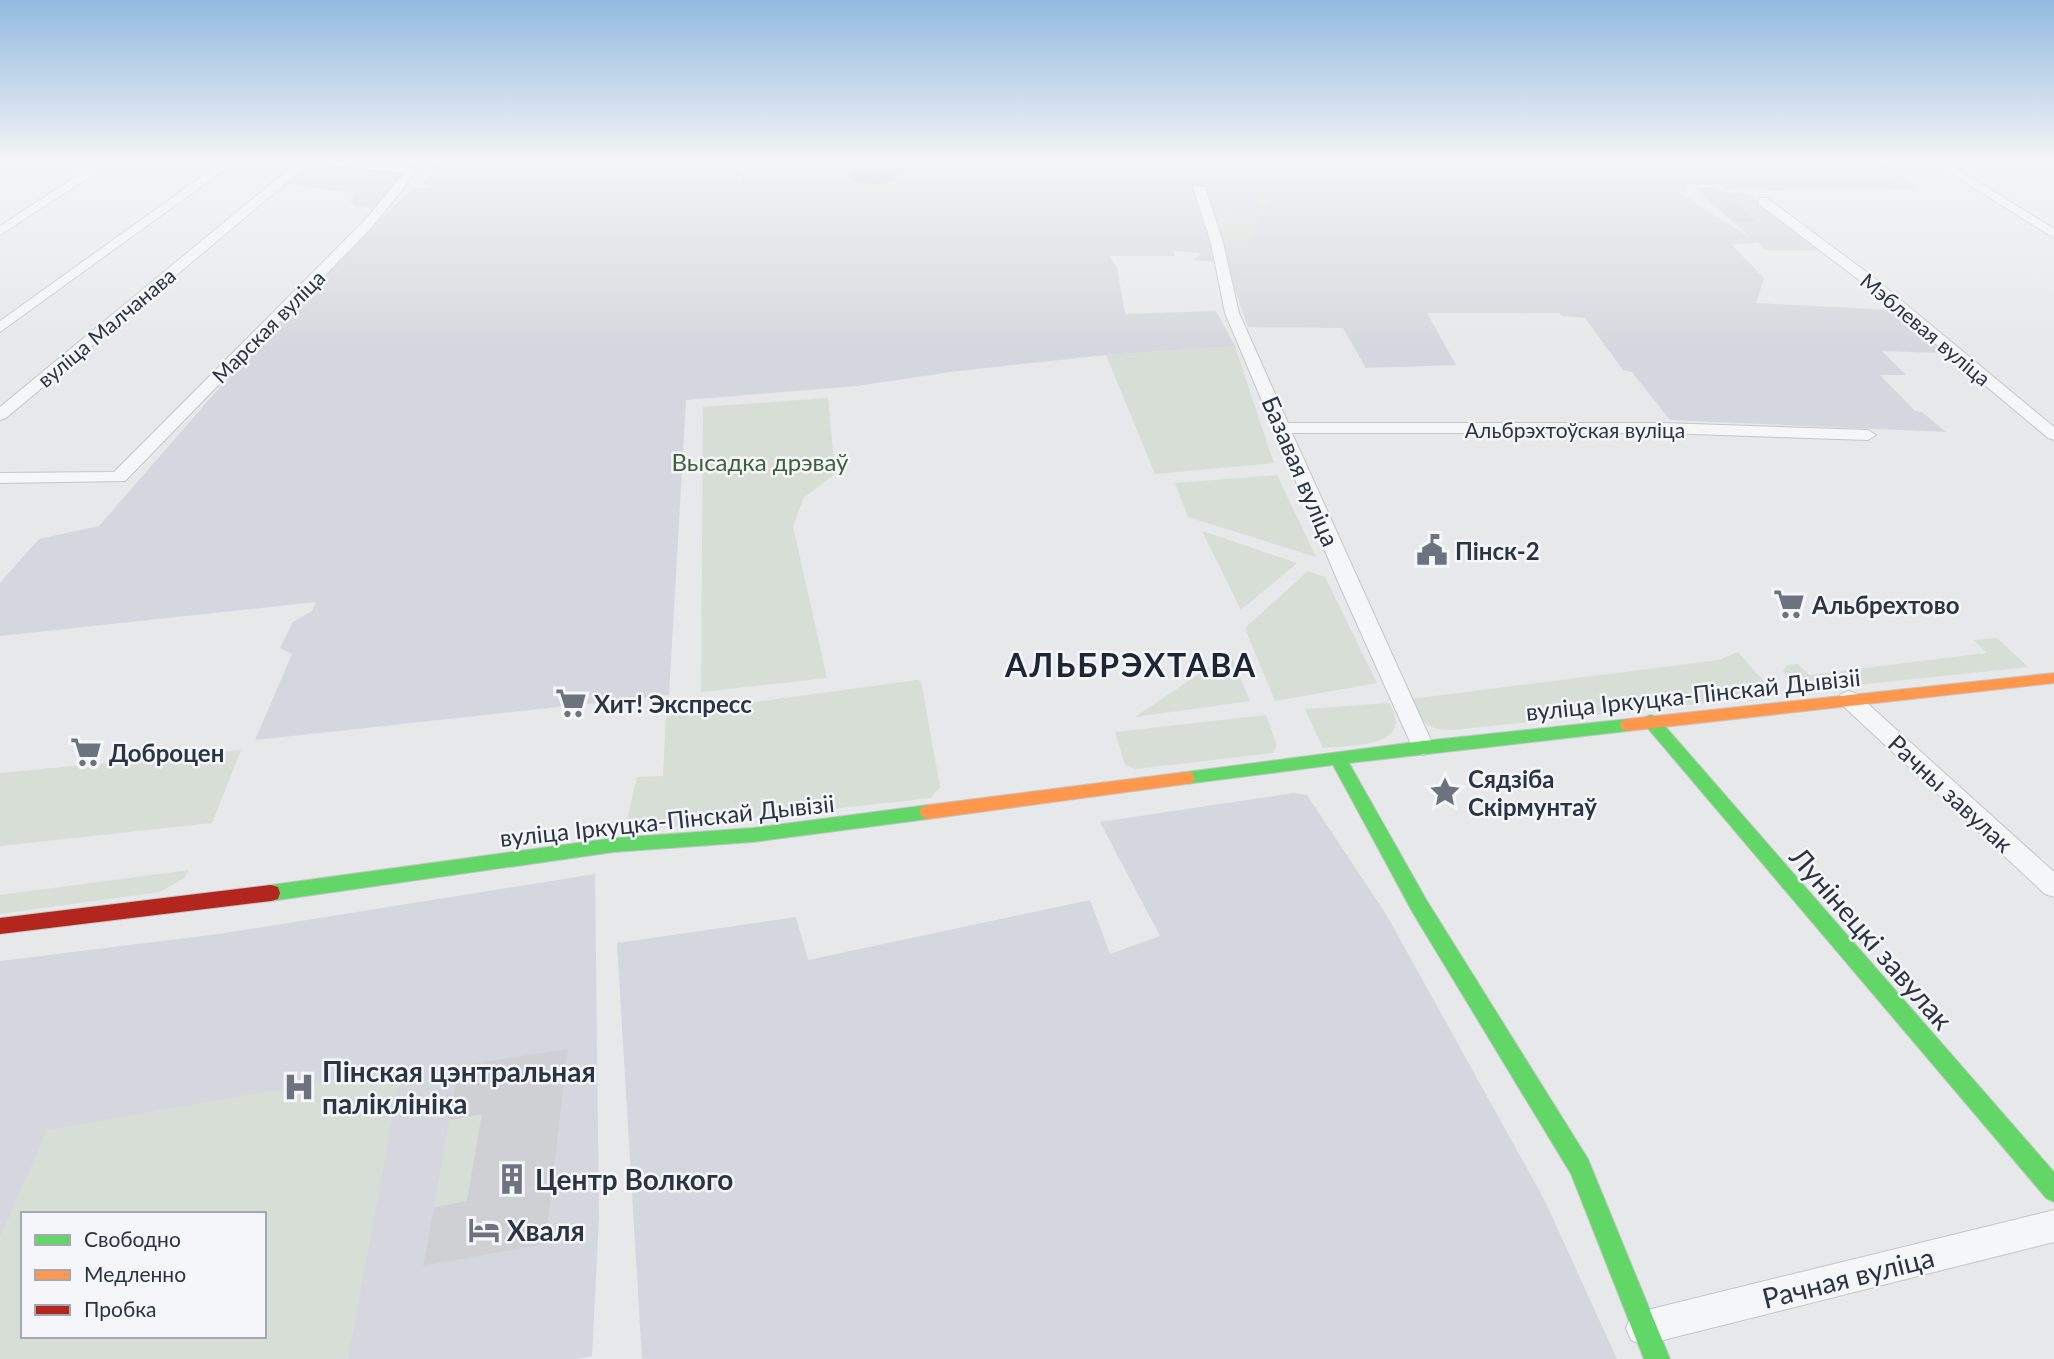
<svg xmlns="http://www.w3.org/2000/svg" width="2054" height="1359" font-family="Lato,sans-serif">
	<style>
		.built { fill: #d4d7dd; fill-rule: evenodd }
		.green { fill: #d6ded6; fill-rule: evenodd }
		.water { fill: #b4c4d5 }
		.building { fill: #ced0d3 }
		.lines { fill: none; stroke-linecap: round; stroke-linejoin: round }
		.street-casing { stroke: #c4c6c8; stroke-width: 2 }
		.fast-casing { stroke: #c4c6c8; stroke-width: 2 }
		.slow-casing { stroke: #c4c6c8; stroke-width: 2 }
		.jam-casing { stroke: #c4c6c8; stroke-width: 2 }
		.street { fill: #f5f6f7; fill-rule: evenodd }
		.fast { fill: #63d668; fill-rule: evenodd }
		.slow { fill: #ff974d; fill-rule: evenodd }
		.jam { fill: #b3261e; fill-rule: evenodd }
		.labels { text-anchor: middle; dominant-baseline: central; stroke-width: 5; stroke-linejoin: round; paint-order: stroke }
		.far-street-label { font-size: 21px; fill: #2b3445; stroke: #f4f6f9 }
		.park-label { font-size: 24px; fill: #3f6138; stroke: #f4f6f9 }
		.street-label { font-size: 24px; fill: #2b3445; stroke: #f4f6f9 }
		.poi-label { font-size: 24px; font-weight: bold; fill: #2b3445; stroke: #f4f6f9; text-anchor: start }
		.near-street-label { font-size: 28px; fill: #2b3445; stroke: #f4f6f9 }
		.near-poi-label { font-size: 28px; font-weight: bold; fill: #2b3445; stroke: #f4f6f9; text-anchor: start }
		.district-label { font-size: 32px; font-weight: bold; letter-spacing: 2px; fill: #1d2536; stroke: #f4f6f9 }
	</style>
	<rect width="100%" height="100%" fill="#e6e8ea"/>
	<g class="built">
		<polygon points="442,159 577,159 576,164 580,159 745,159 736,184 739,184 748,159 1872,159 1919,189 1763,190 1726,189 1720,184 1687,185 1686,192 1680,193 1752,239 1694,187 1717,187 1722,192 1748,194 1822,250 1766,250 1758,243 1731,244 1764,278 1756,303 1893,310 1944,353 1882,351 1906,375 1880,375 1915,411 1922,412 1946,432 1670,420 1632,372 1623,370 1585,318 1562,316 1559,313 1427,313 1456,365 1366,368 1343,328 1248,327 1226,265 1229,263 1192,260 1202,253 1174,251 1175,256 1109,256 1117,267 1125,314 1216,311 1235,346 1106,355 950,372 857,386 686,400 669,695 255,740 292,654 280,648 293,622 312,611 316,602 0,636 0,583 39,539 99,526 234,371 345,254 413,188 430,188 430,185 421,185"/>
		<polygon points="317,162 407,170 374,208 356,207 350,200 356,192 329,190 289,183"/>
		<polygon points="1293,793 1307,795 1386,914 1545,1201 1617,1359 642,1359 617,943 796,917 808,960 1090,900 1110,954 1160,936 1100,822"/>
		<path d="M595,874l4,344 -7,138 -14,3h-578v-398l219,-27zM23,1214h241v122h-241z"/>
	</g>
	<g class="green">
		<polygon points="1254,189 1265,189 1270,200 1267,200 1269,205 1248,241 1222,241 1214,213 1254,215 1261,205 1254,192 1208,192"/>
		<polygon points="1235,346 1274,463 1155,474 1106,355"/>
		<polygon points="828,398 835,474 804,497 793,526 827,678 701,692 703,407"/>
		<polygon points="1277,475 1316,557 1188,517 1175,483"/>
		<polygon points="1202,531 1297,563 1241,610"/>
		<polygon points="1308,571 1325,577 1377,683 1275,701 1245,628"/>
		<polygon points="1997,638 2028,667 1819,689 1791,683 1783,672 1787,665 1798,664 1809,675 1987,653 1974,640"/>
		<path d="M1738,652l31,35v7l-5,3 -311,33c-28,0 -30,-8 -42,-31l308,-39z"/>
		<polygon points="1230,653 1250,701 1135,717"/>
		<polygon points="917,680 921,681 940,787 931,798 624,832 637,777 663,776 666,714"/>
		<path d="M1389,703c28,45 -39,42 -66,45l-18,-39z"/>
		<polygon points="1266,715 1277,746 1273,753 1136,769 1125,765 1115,732"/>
		<polygon points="241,750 212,823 0,846 0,773"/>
		<polygon points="189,870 184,878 160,892 0,914 0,895"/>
		<path d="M402,1068l-54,291h-348v-122l47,-107zM23,1214h241v122h-241z"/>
		<polygon points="482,1114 467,1201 434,1207 449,1120"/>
	</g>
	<polygon class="water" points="862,159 888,159 898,172 894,181 879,185 852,182 854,162"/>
	<g class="building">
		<polygon points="1709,201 1732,201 1758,222 1734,222"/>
		<polygon points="568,1049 545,1244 423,1266 434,1208 467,1201 482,1114 449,1120 459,1066"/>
	</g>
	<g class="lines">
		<defs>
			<g id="street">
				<polygon points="103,159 117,159 0,235 0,226"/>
				<polygon points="226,159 239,159 0,332 0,321"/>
				<polygon points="301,159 339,159 412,167 418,170 372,227 125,481 0,483 0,473 114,472 364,221 404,173 310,163 6,418 0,420 0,407"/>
				<polygon points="1928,159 1942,159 2054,229 2054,238"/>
				<polygon points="1195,185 1205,187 1223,243 1239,313 1288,423 1663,423 1868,430 1876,435 1868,440 1663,433 1292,433 1434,747 1431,753 1423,755 1415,753 1339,584 1225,313 1211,243 1193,187"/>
				<polygon points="1759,198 1767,198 1873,277 2054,427 2054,440 2048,438 1863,283 1759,204"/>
				<polygon points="1849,691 1857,694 2054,872 2054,897 2045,894 1841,704 1838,699 1841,694"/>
				<polygon points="2054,1210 2054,1242 1643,1345 1631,1340 1626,1328 1631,1316 1643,1311"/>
			</g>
			<g id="fast">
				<polygon points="1651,715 1657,717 2054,1172 2054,1202 2046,1198 1645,725 1643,721 1645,717"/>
				<polygon points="1628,719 1634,721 1636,725 1634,729 1628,731 1349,763 1427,901 1588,1159 1670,1359 1644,1359 1571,1174 1413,913 1333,765 1186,784 1180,783 1177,778 1180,773 1186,772 1423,741"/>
				<polygon points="928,805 934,807 937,812 934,817 928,819 753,842 614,852 271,901 264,899 262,893 264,887 271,885 614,838 753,828"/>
			</g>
			<g id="slow">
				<polygon points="2054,673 2054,683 1628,731 1622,729 1620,725 1622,721 1628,719"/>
				<polygon points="1186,772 1192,773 1195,778 1192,783 1186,784 928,819 922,817 919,812 922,807 928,805"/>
			</g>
			<polygon id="jam" points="271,885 278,887 280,893 278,899 271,901 0,934 0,918"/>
		</defs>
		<use href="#street" class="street-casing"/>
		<use href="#fast" class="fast-casing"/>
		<use href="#slow" class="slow-casing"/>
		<use href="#jam" class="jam-casing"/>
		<use href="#street" class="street"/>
		<use href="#fast" class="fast"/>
		<use href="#slow" class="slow"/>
		<use href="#jam" class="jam"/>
	</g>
	<linearGradient id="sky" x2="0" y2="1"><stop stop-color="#93bae0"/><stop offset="0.46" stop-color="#f4f5f6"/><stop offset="1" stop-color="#f4f5f6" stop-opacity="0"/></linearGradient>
	<rect width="2054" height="349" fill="url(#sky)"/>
	<defs>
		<symbol id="civic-bare" viewBox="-9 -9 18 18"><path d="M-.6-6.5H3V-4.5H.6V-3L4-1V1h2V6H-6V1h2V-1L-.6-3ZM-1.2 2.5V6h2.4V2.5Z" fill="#6c737f" stroke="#f4f6f9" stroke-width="2.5" paint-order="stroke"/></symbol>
		<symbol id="supermarket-bare" viewBox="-9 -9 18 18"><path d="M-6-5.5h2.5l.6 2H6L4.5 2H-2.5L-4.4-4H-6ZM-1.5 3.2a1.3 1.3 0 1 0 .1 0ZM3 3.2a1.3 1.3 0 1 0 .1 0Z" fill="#6c737f" stroke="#f4f6f9" stroke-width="2.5" paint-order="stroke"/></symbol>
		<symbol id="sight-bare" viewBox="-9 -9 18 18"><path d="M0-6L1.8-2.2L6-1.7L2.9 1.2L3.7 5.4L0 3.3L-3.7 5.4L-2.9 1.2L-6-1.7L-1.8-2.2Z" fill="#6c737f" stroke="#f4f6f9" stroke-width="2.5" paint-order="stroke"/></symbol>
		<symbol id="hospital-bare" viewBox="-9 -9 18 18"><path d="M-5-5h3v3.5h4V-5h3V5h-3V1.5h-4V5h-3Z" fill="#6c737f" stroke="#f4f6f9" stroke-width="2.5" paint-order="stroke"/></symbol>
		<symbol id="building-bare" viewBox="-9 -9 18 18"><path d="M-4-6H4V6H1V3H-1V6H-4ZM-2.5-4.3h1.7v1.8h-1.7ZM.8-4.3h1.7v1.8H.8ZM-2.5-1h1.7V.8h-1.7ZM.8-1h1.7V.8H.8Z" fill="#6c737f" stroke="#f4f6f9" stroke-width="2.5" paint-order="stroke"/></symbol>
		<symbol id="hotel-bare" viewBox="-9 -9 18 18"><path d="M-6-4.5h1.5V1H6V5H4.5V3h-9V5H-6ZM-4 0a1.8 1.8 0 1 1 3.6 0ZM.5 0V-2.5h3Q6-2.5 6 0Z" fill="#6c737f" stroke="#f4f6f9" stroke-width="2.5" paint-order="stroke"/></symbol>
	</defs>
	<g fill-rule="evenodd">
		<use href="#civic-bare" x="1410" y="528" width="44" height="44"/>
		<use href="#supermarket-bare" x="1767" y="582" width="44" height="44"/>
		<use href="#supermarket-bare" x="549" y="681" width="44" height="44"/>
		<use href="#supermarket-bare" x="64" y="730" width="44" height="44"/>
		<use href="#sight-bare" x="1423" y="770" width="44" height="44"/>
		<use href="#hospital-bare" x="277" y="1065" width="44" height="44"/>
		<use href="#building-bare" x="490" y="1157" width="44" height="44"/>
		<use href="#hotel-bare" x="462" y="1208" width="44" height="44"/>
	</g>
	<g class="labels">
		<g class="far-street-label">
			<text transform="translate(268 326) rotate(-45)">Марская вуліца</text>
			<text transform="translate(106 327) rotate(-40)">вуліца Малчанава</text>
			<text transform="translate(1926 329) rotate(40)">Мэблевая вуліца</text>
			<text x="1575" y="429">Альбрэхтоўская вуліца</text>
		</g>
		<g class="park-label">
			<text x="760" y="461">Высадка дрэваў</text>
		</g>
		<g class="street-label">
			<text transform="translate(1301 471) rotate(67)">Базавая вуліца</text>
			<text transform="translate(1693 694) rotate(-6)">вуліца Іркуцка-Пінскай Дывізіі</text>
			<text transform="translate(1951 793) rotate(43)">Рачны завулак</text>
			<text transform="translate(667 820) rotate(-6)">вуліца Іркуцка-Пінскай Дывізіі</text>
		</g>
		<g class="poi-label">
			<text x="1455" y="550">Пінск-2</text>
			<text x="1812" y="604">Альбрехтово</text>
			<text x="594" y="703">Хит! Экспресс</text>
			<text x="109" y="752">Доброцен</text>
			<text x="1468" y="778">Сядзіба<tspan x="1468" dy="28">Скірмунтаў</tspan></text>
		</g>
		<g class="near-street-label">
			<text transform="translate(1872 938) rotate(49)">Лунінецкі завулак</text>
			<text transform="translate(1848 1277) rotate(-14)">Рачная вуліца</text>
		</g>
		<g class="near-poi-label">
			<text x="322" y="1071">Пінская цэнтральная<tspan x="322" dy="32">паліклініка</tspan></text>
			<text x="535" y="1179">Центр Волкого</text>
			<text x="507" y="1230">Хваля</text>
		</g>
		<g class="district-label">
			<text x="1131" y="664">АЛЬБРЭХТАВА</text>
		</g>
	</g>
	<rect x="21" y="1212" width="245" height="126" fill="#f4f6f9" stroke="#a4a8b1" stroke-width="2"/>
	<rect x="35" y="1235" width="35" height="10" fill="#63d668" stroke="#a4a8b1" stroke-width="2"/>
	<text x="84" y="1247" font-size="21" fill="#2b3445">Свободно</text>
	<rect x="35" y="1270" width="35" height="10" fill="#ff974d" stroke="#a4a8b1" stroke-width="2"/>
	<text x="84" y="1282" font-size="21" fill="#2b3445">Медленно</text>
	<rect x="35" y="1305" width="35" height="10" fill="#b3261e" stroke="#a4a8b1" stroke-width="2"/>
	<text x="84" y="1317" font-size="21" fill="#2b3445">Пробка</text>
</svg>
